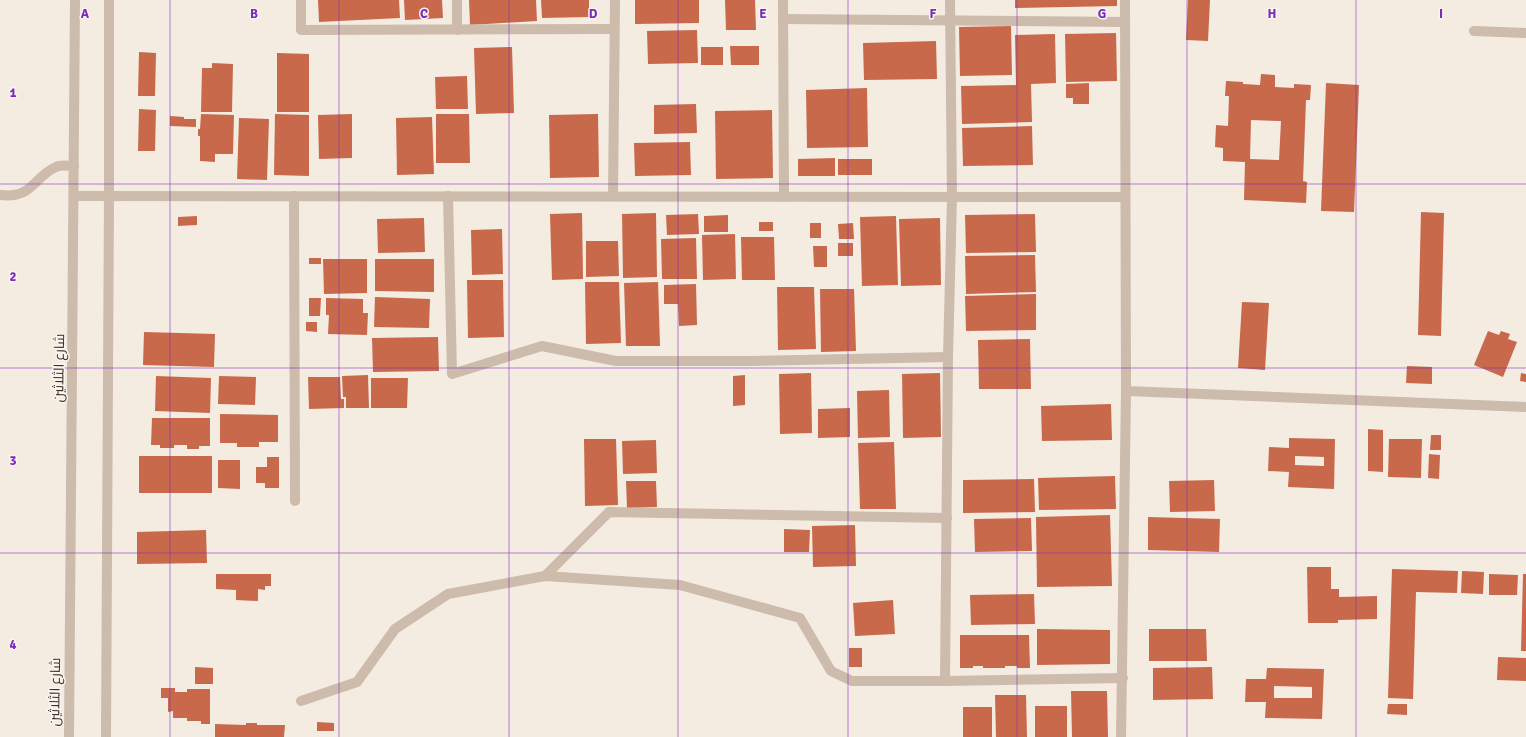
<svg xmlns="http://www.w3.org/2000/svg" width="1526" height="737" font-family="Signika,Cairo,sans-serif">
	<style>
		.building { fill: #c8694b; fill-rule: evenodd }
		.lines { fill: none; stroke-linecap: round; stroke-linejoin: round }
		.minor { stroke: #cdbbac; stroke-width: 10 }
		.grid { fill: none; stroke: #7b2cbf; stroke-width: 1; stroke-opacity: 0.55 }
		.labels { text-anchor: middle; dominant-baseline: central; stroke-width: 3; stroke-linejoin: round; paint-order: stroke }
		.street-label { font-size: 14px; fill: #3b302b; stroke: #fbf5ee }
		.grid-label { font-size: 13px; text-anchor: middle; font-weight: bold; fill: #7b2cbf; stroke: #fbf5ee; stroke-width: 3; stroke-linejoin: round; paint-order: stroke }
	</style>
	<rect width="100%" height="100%" fill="#f4ebe1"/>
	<g class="building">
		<polygon points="318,0 399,0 400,18 319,22"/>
		<polygon points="404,0 442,0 443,18 405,20"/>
		<polygon points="469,0 536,0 537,21 470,25"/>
		<polygon points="541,0 589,0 589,17 542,18"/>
		<polygon points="635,0 699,0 699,23 635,24"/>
		<polygon points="725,0 755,0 756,30 726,30"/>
		<polygon points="1015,0 1117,0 1117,6 1015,8"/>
		<polygon points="1188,0 1210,0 1208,41 1186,40"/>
		<polygon points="1011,26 1012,75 960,76 959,27"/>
		<polygon points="697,30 698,63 648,64 647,31"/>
		<polygon points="1116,33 1117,81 1066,82 1065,34"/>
		<polygon points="1055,34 1056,83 1031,84 1032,122 962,124 961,86 1016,85 1015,35"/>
		<polygon points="936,41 937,79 864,80 863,43"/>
		<polygon points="730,46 759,46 759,65 731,65"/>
		<polygon points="512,47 514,113 476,114 474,48"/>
		<rect x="701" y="47" width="22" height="18"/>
		<polygon points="139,52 156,53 155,96 138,96"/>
		<polygon points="277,53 309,54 309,112 277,112"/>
		<polygon points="212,63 233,64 232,112 201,112 202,68 212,68"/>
		<path d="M1261,74l14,1v12l19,1v-4l17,1 -1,15h-4l-3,81 4,1 -1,21 -62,-3 1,-38 -22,-1v-13l-8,-1 1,-22 12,1 1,-30h-4l1,-15 17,1v2l17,1zM1251,120l30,1 -2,39 -29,-1z"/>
		<polygon points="467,76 468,109 436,109 435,77"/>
		<polygon points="1089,83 1089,104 1073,104 1073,98 1066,98 1066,84"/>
		<polygon points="1326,83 1359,85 1354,212 1321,211"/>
		<polygon points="867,88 868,147 807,148 806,90"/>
		<polygon points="696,104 697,133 654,134 654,105"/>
		<polygon points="139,109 156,110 155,151 138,151"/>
		<polygon points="772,110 773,178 716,179 715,111"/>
		<polygon points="201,114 234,115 233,154 215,154 215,162 200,161 200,136 198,136 198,129 200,129"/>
		<polygon points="275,114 309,115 309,176 274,175"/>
		<polygon points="352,114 352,158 319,159 318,115"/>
		<polygon points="436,114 469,114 470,163 436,163"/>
		<polygon points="598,114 599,177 550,178 549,115"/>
		<polygon points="170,116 184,117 184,119 196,119 196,127 170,126"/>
		<polygon points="432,117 434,174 397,175 396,118"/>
		<polygon points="239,118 269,119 267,180 237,179"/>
		<polygon points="1032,126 1033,165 963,166 962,128"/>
		<polygon points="690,142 691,175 635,176 634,143"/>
		<polygon points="835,158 835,176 798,176 798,159"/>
		<rect x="838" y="159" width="34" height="16"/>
		<polygon points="1421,212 1444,213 1441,336 1418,335"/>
		<polygon points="582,213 583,279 552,280 550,214"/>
		<polygon points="656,213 657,277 623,278 622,214"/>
		<polygon points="698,214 699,234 667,235 666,215"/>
		<polygon points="1035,214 1036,252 966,253 965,215"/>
		<polygon points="728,215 728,232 704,232 704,216"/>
		<polygon points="197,216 197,225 178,226 178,217"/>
		<polygon points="896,216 898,285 862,286 860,217"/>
		<polygon points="424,218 425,252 378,253 377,219"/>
		<polygon points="940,218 941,285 901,286 899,219"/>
		<rect x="759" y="222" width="14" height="9"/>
		<rect x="810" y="223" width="11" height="15"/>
		<polygon points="853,223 854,239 839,239 838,224"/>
		<polygon points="502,229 503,274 472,275 471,230"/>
		<polygon points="735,234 736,279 703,280 702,235"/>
		<polygon points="741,237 774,237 775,280 742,280"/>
		<polygon points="696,238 697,279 662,279 661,239"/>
		<polygon points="586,241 618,241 619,276 586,277"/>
		<rect x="838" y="243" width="15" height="13"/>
		<polygon points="813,246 827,246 827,267 814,267"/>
		<polygon points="1035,255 1036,292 966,294 965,256"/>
		<rect x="309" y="258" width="12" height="6"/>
		<polygon points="323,259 367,259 367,293 324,294"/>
		<polygon points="375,259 434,259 434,292 375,291"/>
		<polygon points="467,280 503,280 504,337 468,338"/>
		<polygon points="585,282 619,282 621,343 586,344"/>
		<polygon points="658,282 660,346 626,346 624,283"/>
		<polygon points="696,284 697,325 679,326 678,304 664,304 664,285"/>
		<polygon points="777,287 814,287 816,349 778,350"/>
		<polygon points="820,289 854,289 856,351 821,352"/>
		<polygon points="1036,294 1036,330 966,331 965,296"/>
		<polygon points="375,297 430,299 429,328 374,327"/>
		<polygon points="309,298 321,298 320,316 309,316"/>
		<polygon points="326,298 363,299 363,313 368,313 367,335 328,334 329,315 326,315"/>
		<polygon points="1242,302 1269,303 1265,370 1238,368"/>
		<polygon points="306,322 317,322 317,332 306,331"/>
		<polygon points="1488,331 1499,335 1501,331 1510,334 1508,339 1517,342 1503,377 1474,365"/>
		<polygon points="144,332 215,334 214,367 143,365"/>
		<polygon points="438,337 439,371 373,372 372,338"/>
		<polygon points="1030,339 1031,389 979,389 978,340"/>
		<polygon points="1407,366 1432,367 1432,384 1406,383"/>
		<polygon points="811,373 812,433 780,434 779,374"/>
		<polygon points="940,373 941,437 903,438 902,374"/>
		<polygon points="1521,373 1526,374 1526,382 1520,381"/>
		<polygon points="368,375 369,408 346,408 346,397 343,397 342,376"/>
		<polygon points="745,375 745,405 733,406 733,376"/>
		<polygon points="156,376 211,378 210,413 155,411"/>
		<polygon points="219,376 256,377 255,405 218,404"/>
		<polygon points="308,377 340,377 341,399 344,399 344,408 309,409"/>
		<polygon points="371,378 408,378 407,408 371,408"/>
		<polygon points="889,390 890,437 858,438 857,391"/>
		<polygon points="1111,404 1112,440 1042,441 1041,406"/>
		<polygon points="850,408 850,437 818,438 818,409"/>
		<polygon points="220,414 278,415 278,442 259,442 259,447 237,447 237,443 220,443"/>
		<polygon points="152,418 210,418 210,446 199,446 199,449 187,449 187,445 174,445 174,448 160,448 160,445 151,445"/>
		<polygon points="1368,429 1383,430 1383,472 1368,471"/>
		<polygon points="1431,435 1441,435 1441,450 1430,450"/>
		<path d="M1289,438l46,1 -1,50 -46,-2 1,-15 -21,-1 1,-24 20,1zM1295,456l29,1v9l-29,-1z"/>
		<polygon points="584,439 616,439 618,505 585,506"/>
		<polygon points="1389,439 1422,439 1421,478 1388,477"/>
		<polygon points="656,440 657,473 623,474 622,441"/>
		<polygon points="894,442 896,509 860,509 858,443"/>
		<polygon points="1429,454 1440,455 1439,479 1428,478"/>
		<rect x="139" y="456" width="73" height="37"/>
		<polygon points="267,457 279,457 279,488 265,488 265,483 256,483 256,467 267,467"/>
		<polygon points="218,460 240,460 240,489 218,488"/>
		<polygon points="1115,476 1116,509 1039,510 1038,478"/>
		<polygon points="1034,479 1035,512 963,513 963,480"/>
		<polygon points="1214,480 1215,511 1170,512 1169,481"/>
		<polygon points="626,481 656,481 657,507 627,508"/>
		<polygon points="1110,515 1112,586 1037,587 1036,517"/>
		<polygon points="1148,517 1220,519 1219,552 1148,550"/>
		<polygon points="1031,518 1032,551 975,552 974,519"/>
		<polygon points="855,525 856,566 813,567 812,526"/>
		<polygon points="784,529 810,530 809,552 784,552"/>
		<polygon points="206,530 207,563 137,564 137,532"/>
		<polygon points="1307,567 1331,567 1331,589 1339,589 1339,597 1377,596 1377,619 1338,620 1338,623 1308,623"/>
		<polygon points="1392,569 1458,571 1457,593 1416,592 1413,699 1388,698"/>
		<polygon points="1462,571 1484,572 1483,594 1461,593"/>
		<polygon points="216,574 271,574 271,586 265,586 265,590 258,589 258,601 236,600 236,590 216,589"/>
		<polygon points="1489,574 1518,575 1517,595 1489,595"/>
		<polygon points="1523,574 1526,574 1526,651 1521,651"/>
		<polygon points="1034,594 1035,624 971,625 970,595"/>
		<polygon points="893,600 895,634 855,636 853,603"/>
		<polygon points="1037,629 1110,630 1110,664 1037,665"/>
		<polygon points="1149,629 1206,629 1207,661 1149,661"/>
		<polygon points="960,635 1029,635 1030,668 1017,668 1017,666 1005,666 1005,668 983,668 983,666 973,666 973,668 960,668"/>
		<rect x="849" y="648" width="13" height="19"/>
		<polygon points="1498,657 1526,658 1526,681 1497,680"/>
		<polygon points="195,667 213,668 213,684 195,684"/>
		<polygon points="1212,667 1213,699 1153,700 1153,668"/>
		<path d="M1267,668l57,1 -2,50 -57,-1 1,-16h-21l1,-23h20zM1274,686l38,1v11h-38z"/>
		<polygon points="161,688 175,688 175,692 187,692 187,689 210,689 210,724 201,724 201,721 187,721 187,718 173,718 173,711 168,712 168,698 161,698"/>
		<polygon points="1071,691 1107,691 1108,737 1072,737"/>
		<polygon points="995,695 1026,695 1027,737 996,737"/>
		<polygon points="1388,704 1407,704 1407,715 1387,714"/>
		<rect x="1035" y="706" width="32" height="31"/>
		<rect x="963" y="707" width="29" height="30"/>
		<polygon points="317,722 334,723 334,731 317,731"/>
		<polygon points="246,723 257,723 257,725 285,725 284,737 215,737 215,724 246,725"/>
	</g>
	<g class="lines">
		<g class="minor">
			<polyline points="301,0 301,30 614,29"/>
			<polyline points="783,0 784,197"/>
			<polyline points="783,19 1125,22"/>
			<polyline points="457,30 457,0"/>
			<polyline points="1474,31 1526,33"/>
			<path d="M0,195c33,4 33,-18 56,-28 5,-3 13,-1 18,-1"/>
			<polyline points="74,196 1125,197"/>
			<polyline points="294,196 295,501"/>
			<polyline points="448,196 452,374 542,346 616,361 750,361 948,357"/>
			<polyline points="613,196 615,0"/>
			<polyline points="1126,391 1526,407"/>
			<polyline points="545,576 609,512 947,518"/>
			<polyline points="945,681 948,357 952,197 950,0"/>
			<polyline points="301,701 357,682 395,629 448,594 545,576 680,585 800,618 831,671 852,681 945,681 1123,678"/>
			<polyline points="69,737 75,0"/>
			<polyline points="106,737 109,196 109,0"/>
			<polyline points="1121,737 1126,391 1125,0"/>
		</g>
	</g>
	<path class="grid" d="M170,0v737M339,0v737M509,0v737M678,0v737M848,0v737M1017,0v737M1187,0v737M1356,0v737M0,184h1526M0,368h1526M0,553h1526"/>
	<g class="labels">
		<g class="street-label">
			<text transform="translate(59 368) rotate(-89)">شارع الثلاثين</text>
			<text transform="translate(55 692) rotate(-89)">شارع الثلاثين</text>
		</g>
	</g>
	<g class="grid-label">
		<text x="85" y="18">A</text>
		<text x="254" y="18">B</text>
		<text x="424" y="18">C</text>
		<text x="593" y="18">D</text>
		<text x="763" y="18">E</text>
		<text x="933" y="18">F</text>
		<text x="1102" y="18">G</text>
		<text x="1272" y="18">H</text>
		<text x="1441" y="18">I</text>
		<text x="13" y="97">1</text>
		<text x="13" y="281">2</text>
		<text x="13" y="465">3</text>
		<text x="13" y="649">4</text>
	</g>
</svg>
